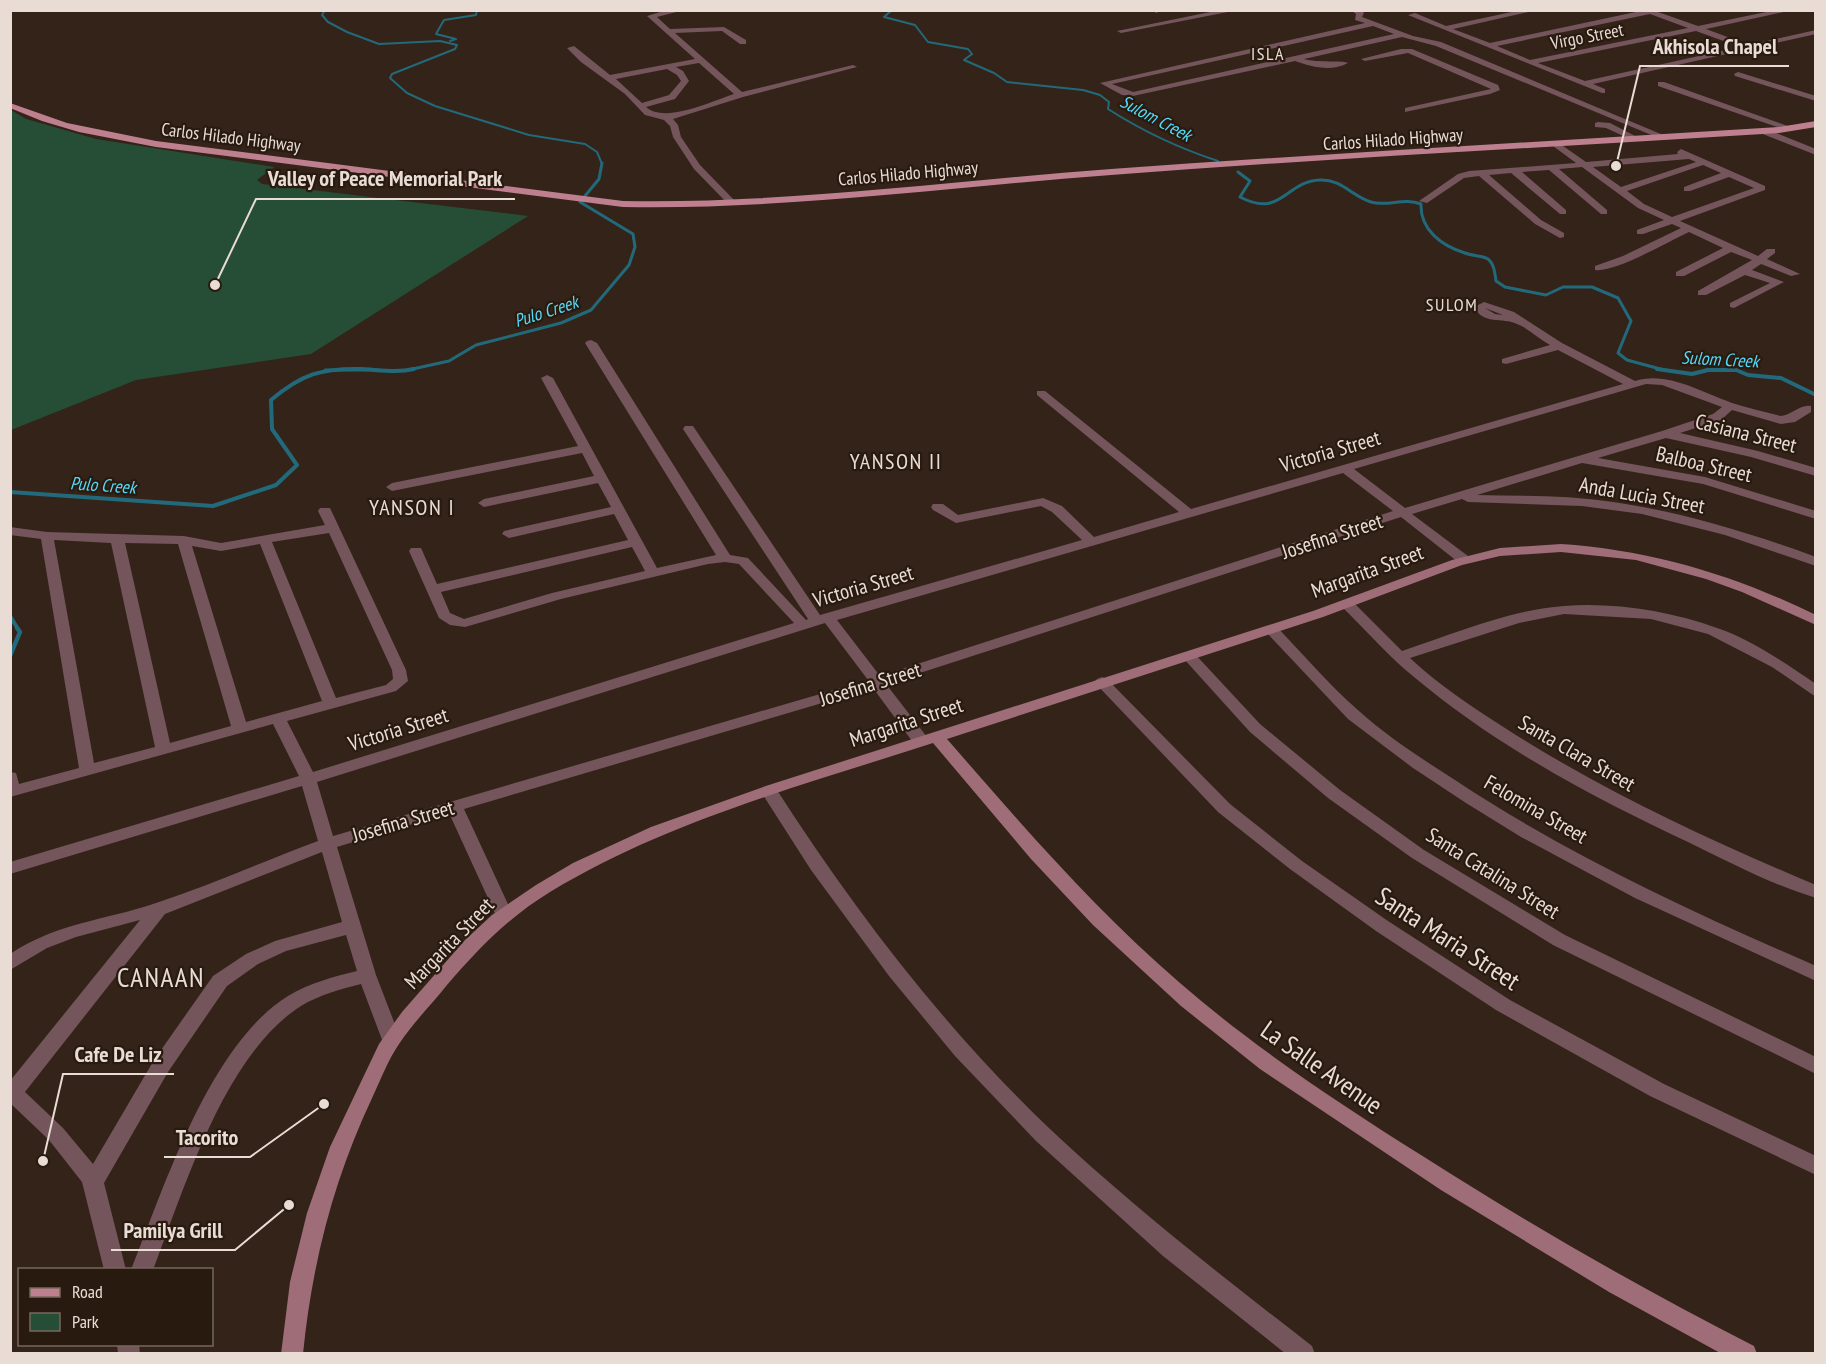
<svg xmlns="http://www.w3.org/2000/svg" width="1826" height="1364" font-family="'PT Sans Narrow',sans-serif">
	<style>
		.green { fill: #264e36 }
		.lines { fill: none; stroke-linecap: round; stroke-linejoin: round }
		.stream-far3 { stroke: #226a7b; stroke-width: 2 }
		.stream-far2 { stroke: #226a7b; stroke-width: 3 }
		.stream-far1 { stroke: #226a7b; stroke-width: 4 }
		.stream { stroke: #226a7b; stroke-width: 4.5 }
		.street { fill: #73555b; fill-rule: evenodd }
		.secondary { fill: #9e6d78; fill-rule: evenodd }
		.primary { fill: #be808e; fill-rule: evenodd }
		.labels { text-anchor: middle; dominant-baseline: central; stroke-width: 4.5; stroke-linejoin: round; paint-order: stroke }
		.far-street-label { font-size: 18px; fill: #e8dcd5; stroke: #291a0f }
		.far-neighbourhood-label { font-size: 18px; letter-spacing: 1.5px; fill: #e8dcd5; stroke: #291a0f }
		.far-water-label { font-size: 18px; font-style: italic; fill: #54daf9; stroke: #291a0f }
		.street-label { font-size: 21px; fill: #e8dcd5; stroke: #291a0f }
		.neighbourhood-label { font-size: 22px; letter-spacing: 1.5px; fill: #e8dcd5; stroke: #291a0f }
		.near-street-label { font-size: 26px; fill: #e8dcd5; stroke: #291a0f }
		.near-neighbourhood-label { font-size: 27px; letter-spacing: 1.5px; fill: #e8dcd5; stroke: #291a0f }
		.leader { fill: none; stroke: #e8dcd5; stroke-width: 2 }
		.callout-dot { fill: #e8dcd5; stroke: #291a0f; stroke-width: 2 }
		.callout-label { font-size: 22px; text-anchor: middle; font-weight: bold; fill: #e8dcd5; stroke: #291a0f; stroke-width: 4.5; stroke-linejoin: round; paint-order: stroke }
	</style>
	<rect width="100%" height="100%" fill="#342318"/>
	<polygon class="green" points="11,110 26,119 96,139 274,167 257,180 262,184 528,216 311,354 136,380 11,430"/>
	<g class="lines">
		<g class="stream-far3">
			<polyline points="325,10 322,15 328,22 347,32 379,44 440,41 457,45 455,49 392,74 390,78 407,93 435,106 529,135 585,144 597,152 602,164"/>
			<path d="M892,10l-8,7 31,8 13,17 40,7 4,5 -8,6 30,13 13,9 76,8 17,5 9,7 -1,7c36,23 70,39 110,52"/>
			<polyline points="450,41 456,39 436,34 444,20 476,15 477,10"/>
		</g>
		<g class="stream-far2">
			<path d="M1238,172l12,9 -10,16c42,22 45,-16 80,-17 21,-1 32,16 51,22 17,5 33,-5 50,2 -1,26 21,42 44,49 7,3 16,2 23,6 6,5 7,14 8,22l9,6 41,8 17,-8h29l26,11 13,23 -13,32 9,7 37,10"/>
			<polyline points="325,370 380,370"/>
			<polyline points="408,370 449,361 476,345 561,323 591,310 629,265 635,247 633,234 580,202 599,179 602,163"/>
			<polyline points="1706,370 1737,370"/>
		</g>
		<g class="stream-far1">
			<polyline points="1657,369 1692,374 1708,370 1736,370 1748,375 1781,378 1816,395"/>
			<path d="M10,492l203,14 63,-21 21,-20 -25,-36 -1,-29c31,-26 50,-32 91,-31 18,1 35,4 52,0"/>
			<polyline points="10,616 18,629"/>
		</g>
		<polyline class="stream" points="10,656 20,632 17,628"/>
		<g class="street">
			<path d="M667,10h17l-27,7 13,12 54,-2 22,13v4h-6l-18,-13 -47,2 67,59 111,-27 4,2 -114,30 -70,22 5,6 3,12 19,28 35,36v4h-6l-35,-36 -21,-32 -3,-11 -6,-6 -19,-5 -20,-21 -44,-32 -14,-14 7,-2 36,29 85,-16 -48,-43zM699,63l35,31c-22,7 -69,30 -88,13l29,-8 14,-18 -6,-10 -7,-4zM667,69l10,6 4,6 -12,14 -27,8 -26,-24z"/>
			<polygon points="1153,10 1163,10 1156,13"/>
			<polygon points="1220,10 1238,10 1121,33 1117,31"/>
			<path d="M1351,10h10l3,3 -2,4 51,19 28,6 227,95 -7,2 -225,-93 -34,-9 -98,22c13,4 39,1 44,4 -16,9 -37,4 -53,-2l-162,35 -11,-1 -22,-12 265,-60 -10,-3 1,-6zM1373,26l21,8 -261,58 -21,-8z"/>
			<path d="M1521,10h16l-84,19 37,14 155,-33h16l-3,2 40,14 78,-16h17l-87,19 43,16 67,-15v4l-223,50 12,5v4h-3l-194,-78 7,-2 31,13zM1650,14l38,14 -158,32 -33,-14zM1696,31l44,16 -155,34 -47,-18z"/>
			<polygon points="1401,49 1412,49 1498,85 1500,90 1490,94 1405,112 1405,108 1491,89 1408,53 1365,61 1361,59"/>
			<polygon points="1738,72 1816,96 1816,101 1735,76 1734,74"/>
			<polygon points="1658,82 1664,82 1796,129 1789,131 1658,86"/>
			<polygon points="1598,122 1610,123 1639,138 1632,140 1606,128 1595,127 1595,123"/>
			<polygon points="1760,129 1766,129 1816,149 1816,155 1760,133"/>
			<path d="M1556,141l30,21 92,-8 -1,-2 4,-3 84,37v4l-85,31 78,35 9,-7h8v4l-8,6 33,15 -9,2 -30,-12 -9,6 32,12 -50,26 -4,-1v-4l40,-20 -25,-8 -39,20h-8v-4l54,-31 -21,-8 -47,24h-8v-4l47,-24 -34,-16c-20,9 -74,41 -94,38v-4l28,-10 58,-28 -9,-4 -29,10h-6v-4l27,-10 -26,-12 -56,-41 -23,2 48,41v4h-6l-52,-44 -27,2 44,38v4h-6l-49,-41 -22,2 52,45 23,13v4l-4,1 -25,-14 -56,-48 -15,2 -37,25 -8,-2 39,-27 11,-3 107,-8 -23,-17 -1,-2zM1689,159l7,3 -75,25 -28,-20zM1703,165l18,8 -37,14v4h6l39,-14 25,11 -82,29 -28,-13 -17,-13z"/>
			<path d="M1484,302l30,10 48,31 73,38c32,-10 66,11 97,22 16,5 33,9 49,13 11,-1 19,-12 30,-10v6l-16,10 -14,2 -49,-14 -11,10 -41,13 78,18 58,17v8l-65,-19 -85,-19 -68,20 107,19 111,34v8l-113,-35 -121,-21 -105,32c45,1 91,0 136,7 70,10 137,31 203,55v9l-91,-31 -83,-21 -60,-8 -114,-4 -6,-3 -50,15 56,42 2,3 -2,3h-10l-57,-45 -515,167 41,53 2,4 -2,4h-12l-42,-57 -409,121 49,106 -3,5 -6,2 -6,-2 -49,-107 -112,34 39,128 25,65 -3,5 -7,3 -7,-3 -23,-61c-20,5 -42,11 -60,22 -76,48 -117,183 -148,264h-22c33,-83 79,-226 157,-274 21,-13 45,-19 69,-25l-11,-36 -60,16 -28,13 -31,22 -59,86 -64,111 22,87h-22l-22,-88 -33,-42 -39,-37v-22l130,-161 -64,17 -29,11 -37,22v-16c49,-32 93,-33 146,-51 55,-18 108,-42 162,-62l-16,-55 -292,88v-12l289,-86 -26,-52 -263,73v-25l6,1 3,11 60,-16 -38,-229 -31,-4v-8l37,5 137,4 37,7 104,-18 -7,-14 2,-3h10l76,162 2,11 -12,10 -109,30 26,51 481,-149 -55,-59 -14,-2 -17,2 -147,35 -96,28 -15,-2 -11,-7 -30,-67 2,-3h10l16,36 191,-44 -14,-26 -105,24 -7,-4 2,-3 107,-24 -13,-24 -114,24 -6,-4 6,-4 110,-23 -12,-23 -190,38 -6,-4 6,-4 186,-37 -37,-68 6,-3 6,3 104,190 59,-13 -131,-212 2,-2 4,-1 6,3 133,212 18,3 58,62 2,-1 -125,-190 2,-3h8l127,189 262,-75 -30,-28 -11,-6 -85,17 -23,-13 -2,-3 2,-3h10l15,11 85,-17 19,8 32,31 85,-25 -142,-117v-4h8l146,118 432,-125 -65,-34 -52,14 -4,-1v-4l48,-14c-11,-6 -22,-17 -33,-21 -15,-7 -34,1 -43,-17zM1485,308l18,7 -8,-1zM1646,384l16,1 60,22 -9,7 -51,17 -257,77 -51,-39zM1343,473l50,38 -513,165 -43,-56zM329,533l63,137 1,9 -7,6 -50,13 -64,-156zM54,540l57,3 44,204 -61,16zM125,543l53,1 53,182 -61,17zM260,544l62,157 -76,21 -54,-176 29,5zM632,547l13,24 -93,22 -88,26 -14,-6 -9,-21zM825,623l43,57 -535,156 -16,-54zM322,852l20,70 -67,19 -29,13 -33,22 -59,84 -61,104 -30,-36 -38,-36 140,-178z"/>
			<path d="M1347,600l5,1 50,50c52,-17 107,-41 162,-45 50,-4 106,5 153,22 34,11 69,36 99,56v13l-44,-30 -64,-33 -57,-15 -87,-5 -45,9 -109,35c29,27 62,49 95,70 98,63 204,112 311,157v13c-43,-13 -85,-35 -126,-55 -96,-45 -194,-97 -276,-166 -26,-21 -48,-47 -72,-70l-2,-3z"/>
			<path d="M1271,625l5,1c27,28 53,59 83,85 29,26 63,48 96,69 113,75 237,132 361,186v15l-181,-83 -114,-61 -55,-34 -53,-35 -65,-49 -82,-87 -2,-3z"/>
			<polygon points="1189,651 1194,653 1260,724 1340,790 1424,850 1565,935 1816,1057 1816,1074 1553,945 1412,858 1328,798 1250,732 1184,659 1182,656"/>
			<polygon points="1102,677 1107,679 1230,804 1302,861 1388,921 1510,1000 1664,1084 1816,1156 1816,1175 1650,1096 1496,1010 1376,931 1290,869 1218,812 1097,685 1094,682 1097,679"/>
			<path d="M769,785l6,2c79,123 169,241 275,342 83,78 173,148 262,217l3,8h-29l-123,-98 -127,-115 -81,-85 -66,-80 -78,-106 -48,-75 -2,-4 2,-4z"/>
			<polygon points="117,1344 139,1344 140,1354 118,1354"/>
		</g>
		<path class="secondary" d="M1561,544c90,6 173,31 255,71v10l-74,-33 -36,-13 -70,-19 -75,-8 -61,4 -38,9 -139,52 -376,122c74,85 147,170 233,244 75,65 157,119 241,172 108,69 219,133 333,191l3,8h-35l-113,-62 -168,-102 -181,-121 -79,-63 -88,-81 -62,-66 -98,-116c-129,42 -266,78 -383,149 -41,25 -72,57 -103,93 -16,20 -34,38 -48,59 -11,16 -18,35 -26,52 -39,82 -61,167 -70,258h-22l9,-72 17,-69 23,-66 49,-103 23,-32 63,-72 27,-25 44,-30 37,-22 78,-36 121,-43 541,-173 139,-51 48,-12z"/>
		<path class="primary" d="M10,103l57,20 89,18 467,60c163,3 326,-20 488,-32 222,-16 445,-28 668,-42l37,-6v6l-37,6c-223,14 -446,25 -668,42 -162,12 -325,35 -488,32l-467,-60 -77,-15 -37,-11 -32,-13z"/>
	</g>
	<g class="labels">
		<g class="far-street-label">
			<text transform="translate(1587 36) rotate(-11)">Virgo Street</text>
			<text transform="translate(231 137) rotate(7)">Carlos Hilado Highway</text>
			<text transform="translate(1393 139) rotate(-4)">Carlos Hilado Highway</text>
			<text transform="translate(908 173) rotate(-5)">Carlos Hilado Highway</text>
		</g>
		<g class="far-neighbourhood-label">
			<text x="1268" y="53">ISLA</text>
			<text x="1452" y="304">SULOM</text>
		</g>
		<g class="far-water-label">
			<text transform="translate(1156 118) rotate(28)">Sulom Creek</text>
			<text transform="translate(546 311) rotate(-18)">Pulo Creek</text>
			<text transform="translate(1720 359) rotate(3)">Sulom Creek</text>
			<text transform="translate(103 485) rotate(4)">Pulo Creek</text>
		</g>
		<g class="street-label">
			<text transform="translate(1746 433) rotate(14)">Casiana Street</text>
			<text transform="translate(1330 451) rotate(-16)">Victoria Street</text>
			<text transform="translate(1704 464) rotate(13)">Balboa Street</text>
			<text transform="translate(1642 495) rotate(10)">Anda Lucia Street</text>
			<text transform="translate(1332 536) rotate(-18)">Josefina Street</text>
			<text transform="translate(1367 571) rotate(-20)">Margarita Street</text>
			<text transform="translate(863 586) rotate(-16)">Victoria Street</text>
			<text transform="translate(870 684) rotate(-17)">Josefina Street</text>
			<text transform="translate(906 722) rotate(-18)">Margarita Street</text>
			<text transform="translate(398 729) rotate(-17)">Victoria Street</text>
			<text transform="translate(1577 753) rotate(30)">Santa Clara Street</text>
			<text transform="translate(1536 809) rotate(30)">Felomina Street</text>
			<text transform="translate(403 821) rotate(-16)">Josefina Street</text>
			<text transform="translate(1493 873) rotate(32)">Santa Catalina Street</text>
			<text transform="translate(449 943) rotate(-46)">Margarita Street</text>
		</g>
		<g class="neighbourhood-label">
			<text x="896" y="461">YANSON II</text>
			<text x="412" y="507">YANSON I</text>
		</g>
		<g class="near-street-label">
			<text transform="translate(1448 938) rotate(33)">Santa Maria Street</text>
			<text transform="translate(1322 1067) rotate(35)">La Salle Avenue</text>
		</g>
		<g class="near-neighbourhood-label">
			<text x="161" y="977">CANAAN</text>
		</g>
	</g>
	<path class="leader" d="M1616 166L1640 66H1789M215 285L256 199H515M43 1161L63 1074H174M324 1104L250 1157H164M289 1205L235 1250H111"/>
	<g class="callout-dot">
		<circle cx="1616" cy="166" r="6"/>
		<circle cx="215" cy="285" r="6"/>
		<circle cx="43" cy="1161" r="6"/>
		<circle cx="324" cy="1104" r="6"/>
		<circle cx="289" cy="1205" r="6"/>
	</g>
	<g class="callout-label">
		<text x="1715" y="54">Akhisola Chapel</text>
		<text x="385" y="186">Valley of Peace Memorial Park</text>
		<text x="118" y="1062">Cafe De Liz</text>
		<text x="207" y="1145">Tacorito</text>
		<text x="173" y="1238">Pamilya Grill</text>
	</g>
	<rect width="1826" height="1364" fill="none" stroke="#e8dcd5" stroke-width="24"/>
	<rect x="18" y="1268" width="195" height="78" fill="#291a0f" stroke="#75685e" stroke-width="1.5"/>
	<rect x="30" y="1288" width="30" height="9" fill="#be808e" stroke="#75685e" stroke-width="1.5"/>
	<text x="72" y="1298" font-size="18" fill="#e8dcd5">Road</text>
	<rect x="30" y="1313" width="30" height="18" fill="#264e36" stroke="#75685e" stroke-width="1.5"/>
	<text x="72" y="1328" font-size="18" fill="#e8dcd5">Park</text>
</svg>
